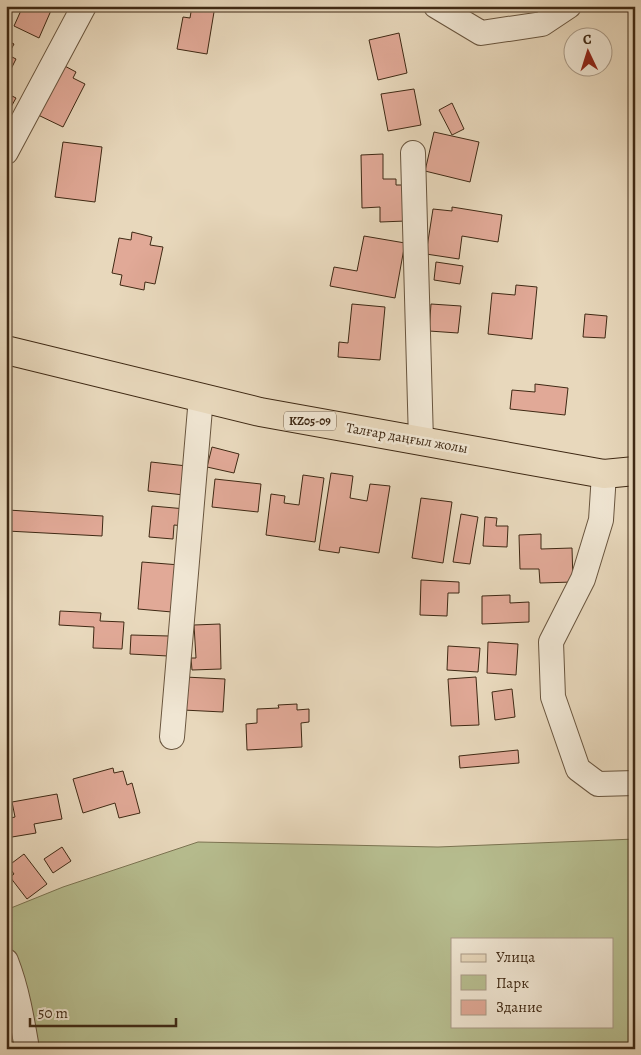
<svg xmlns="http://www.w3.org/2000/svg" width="641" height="1055" font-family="Alegreya,serif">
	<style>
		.green { fill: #b7be90; stroke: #7b7452; fill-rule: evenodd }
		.building { fill: #e1a997; stroke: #3f2914 }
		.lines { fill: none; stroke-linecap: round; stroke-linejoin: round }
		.minor-casing { stroke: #69553e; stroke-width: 26 }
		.major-casing { stroke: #3f2914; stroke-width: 30 }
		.minor { stroke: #f0e6d3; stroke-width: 24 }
		.major { stroke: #e8d8bc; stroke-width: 28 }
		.labels { text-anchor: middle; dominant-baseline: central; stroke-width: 5; stroke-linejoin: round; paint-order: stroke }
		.shield { fill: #f0e6d3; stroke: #74624d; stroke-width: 1 }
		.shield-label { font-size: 12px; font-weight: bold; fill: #3f2914 }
		.street-label { font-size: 14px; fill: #3f2914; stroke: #f0e6d3 }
	</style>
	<rect width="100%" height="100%" fill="#e8d8bc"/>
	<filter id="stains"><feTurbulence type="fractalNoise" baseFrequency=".004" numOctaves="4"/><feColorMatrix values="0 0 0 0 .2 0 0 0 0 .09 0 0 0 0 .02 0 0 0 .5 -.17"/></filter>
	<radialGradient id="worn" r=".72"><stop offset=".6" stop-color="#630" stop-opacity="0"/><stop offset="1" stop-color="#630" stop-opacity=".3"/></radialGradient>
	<path class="green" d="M635,839v210h-629v-139l57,-23 135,-45 240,5zM452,939h160v87h-160z"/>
	<g class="building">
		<polygon points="23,6 53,6 39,38 14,26"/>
		<polygon points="192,6 215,6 207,54 177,49 183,17 190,18"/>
		<polygon points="399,33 407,73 378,80 369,40"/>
		<polygon points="6,40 14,44 8,55 16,59 7,77"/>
		<polygon points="61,64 76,72 73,78 85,84 63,127 36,114"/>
		<polygon points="414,89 421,125 388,131 381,94"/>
		<polygon points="6,93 16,98 6,116"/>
		<polygon points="452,103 464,129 452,135 439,110"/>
		<polygon points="434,132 479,142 470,182 425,171"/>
		<polygon points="63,142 102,147 95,202 55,197"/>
		<polygon points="383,154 383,179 396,179 396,185 406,185 406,221 380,222 380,207 362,208 361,155"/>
		<polygon points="452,207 502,215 498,242 462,236 459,259 426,254 433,209 452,211"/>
		<polygon points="132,232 152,237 150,245 163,247 155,284 145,282 144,290 120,285 122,275 112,273 119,238 131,240"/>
		<polygon points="364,236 405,243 395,298 330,286 334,267 357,271"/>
		<polygon points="436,262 463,266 460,284 434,280"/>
		<polygon points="516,285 537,287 532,339 488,334 492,293 515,295"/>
		<polygon points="352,304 385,307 380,360 338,357 339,342 348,343"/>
		<polygon points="431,304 461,306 458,333 429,331"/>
		<polygon points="585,314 607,316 605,338 583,337"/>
		<polygon points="535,384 568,388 565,415 510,409 512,390 535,392"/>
		<polygon points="212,447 239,454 234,473 207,467"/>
		<polygon points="151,462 187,466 184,495 148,491"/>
		<polygon points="331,473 353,476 350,498 367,501 370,484 390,486 379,553 340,547 339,553 319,550"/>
		<polygon points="303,475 324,478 315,542 266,535 271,494 285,496 284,503 299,505"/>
		<polygon points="215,479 261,484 258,512 212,507"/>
		<polygon points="421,498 452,502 443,563 412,558"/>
		<polygon points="152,506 186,509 185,526 174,525 173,539 149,537"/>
		<polygon points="8,510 103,516 102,536 7,531"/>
		<polygon points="461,514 478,517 470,564 453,562"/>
		<polygon points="485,517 497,518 496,526 508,526 507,547 483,546"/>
		<polygon points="541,534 541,549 572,548 573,582 540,583 539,569 520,569 519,535"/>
		<polygon points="142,562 180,565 172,612 138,609"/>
		<polygon points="421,580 459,582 459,593 448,593 447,616 420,615"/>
		<polygon points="510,595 510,603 529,602 529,622 482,624 482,596"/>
		<polygon points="60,611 101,613 100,621 124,622 122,649 93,648 94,627 59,625"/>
		<polygon points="220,624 221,669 192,670 191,658 196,658 194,625"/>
		<polygon points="131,635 169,636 168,656 130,654"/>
		<polygon points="488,642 518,644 516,675 487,673"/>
		<polygon points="448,646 480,648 478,672 447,670"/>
		<polygon points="185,677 225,679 223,712 183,710"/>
		<polygon points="476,677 479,725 451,726 448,679"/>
		<polygon points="512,689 515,717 495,720 492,692"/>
		<polygon points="297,704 297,710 309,709 309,722 301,723 302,747 247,750 246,724 257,723 257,709 279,708 278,705"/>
		<polygon points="518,750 519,763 460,768 459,756"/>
		<polygon points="6,754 8,754 9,770 6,770"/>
		<polygon points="113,768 114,773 123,771 127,785 132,783 140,813 119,818 115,803 83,813 73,779"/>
		<polygon points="57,794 62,819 34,824 36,833 6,838 6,819 15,817 12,802"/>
		<polygon points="62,847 71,861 53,873 44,859"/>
		<polygon points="24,854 47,884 27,899 10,877 14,874 8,866"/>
	</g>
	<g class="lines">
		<defs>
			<g id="minor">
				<polyline points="436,6 481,33 542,24 569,6"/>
				<polyline points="6,152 84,6"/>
				<polyline points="413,153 421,441"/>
				<polyline points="604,474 601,520 583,579 551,642 553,697 578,769 598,784 635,783"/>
				<polyline points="172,737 201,397"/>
				<path d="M6,961c11,28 16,58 21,88"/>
			</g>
			<polyline id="major" points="6,350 260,412 604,474 635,471"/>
		</defs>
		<use href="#minor" class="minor-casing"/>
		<use href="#major" class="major-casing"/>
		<use href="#minor" class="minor"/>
		<use href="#major" class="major"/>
	</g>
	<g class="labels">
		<rect class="shield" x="284" y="411.5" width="52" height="19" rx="4"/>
		<g class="shield-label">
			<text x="310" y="421">KZ05-09</text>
		</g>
		<g class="street-label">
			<text transform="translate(407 438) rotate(10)">Талғар даңғыл жолы</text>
		</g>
	</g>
	<rect width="641" height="1055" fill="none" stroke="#e8d8bc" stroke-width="25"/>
	<rect x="8" y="8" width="626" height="1040" fill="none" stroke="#3f2914" stroke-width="2.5"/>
	<rect x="12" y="12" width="616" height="1030" fill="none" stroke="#3f2914"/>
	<rect x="451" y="938" width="162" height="90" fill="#f0e6d3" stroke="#a99a87"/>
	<rect x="461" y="954" width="25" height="8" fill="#e8d8bc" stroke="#a99a87"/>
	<text x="496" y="962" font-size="15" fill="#3f2914">Улица</text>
	<rect x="461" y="975" width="25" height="15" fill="#b7be90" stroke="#a99a87"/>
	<text x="496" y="988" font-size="15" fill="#3f2914">Парк</text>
	<rect x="461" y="1000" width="25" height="15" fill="#e1a997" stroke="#a99a87"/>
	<text x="496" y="1012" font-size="15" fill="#3f2914">Здание</text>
	<g transform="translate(588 52) rotate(356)"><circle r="24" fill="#f0e6d3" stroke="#a99a87"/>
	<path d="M0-4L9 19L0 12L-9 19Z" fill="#8f2418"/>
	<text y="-8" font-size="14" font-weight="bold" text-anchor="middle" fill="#3f2914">С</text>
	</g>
	<path d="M30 1018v8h146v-8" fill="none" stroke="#3f2914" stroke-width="2.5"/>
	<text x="38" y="1018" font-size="15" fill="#3f2914" stroke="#f0e6d3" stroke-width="4" paint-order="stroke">50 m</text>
	<rect width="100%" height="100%" filter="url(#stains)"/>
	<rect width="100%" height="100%" fill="url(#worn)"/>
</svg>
